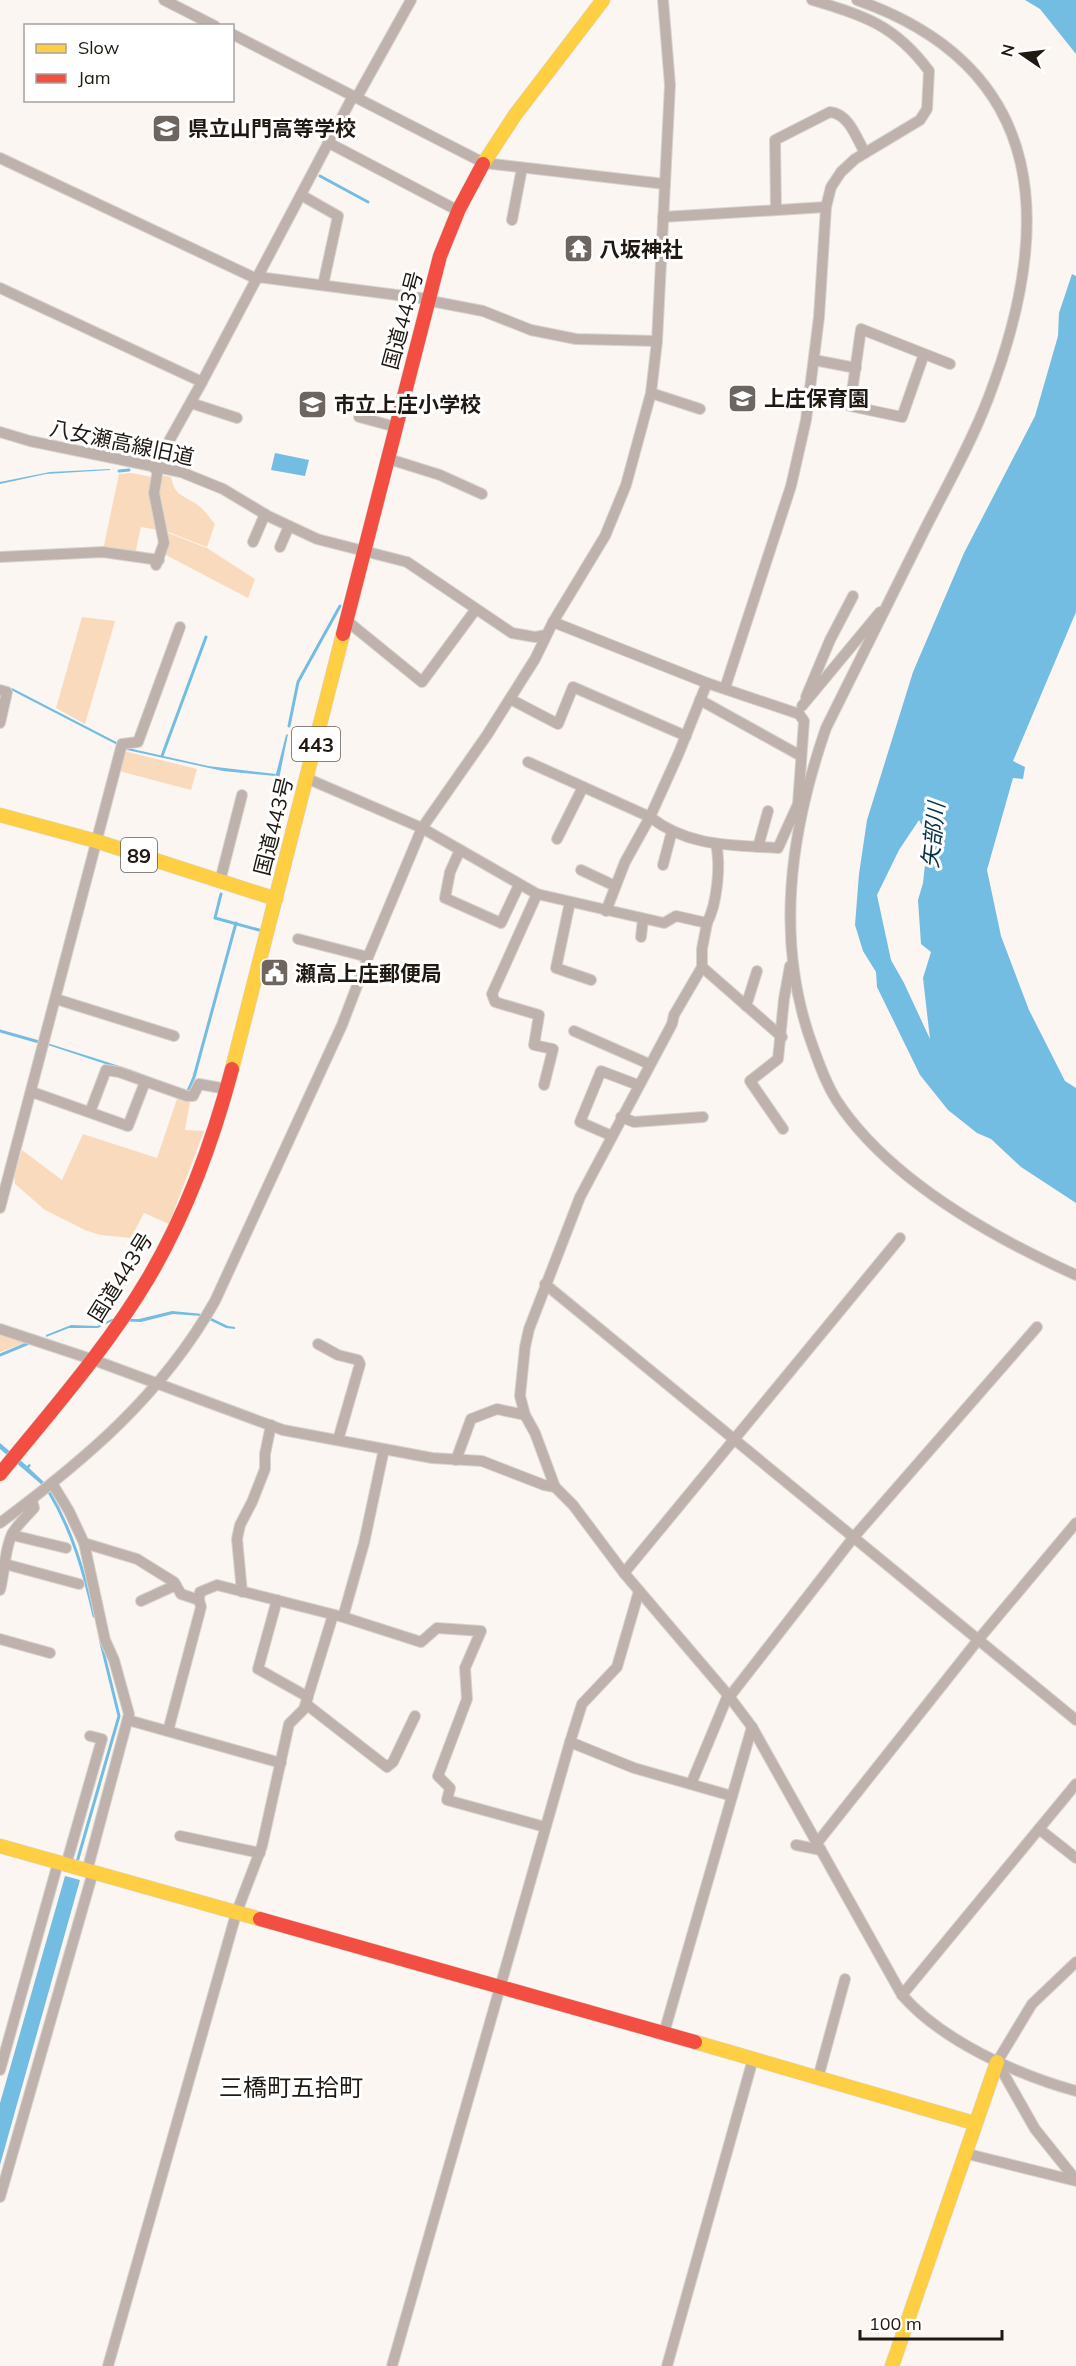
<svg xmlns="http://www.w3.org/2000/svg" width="1076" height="2366" font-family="Mulish,'Noto Sans JP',sans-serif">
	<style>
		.green { fill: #f9dabc }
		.water { fill: #73bde3; fill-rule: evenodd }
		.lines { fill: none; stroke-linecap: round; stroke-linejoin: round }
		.stream { stroke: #73bde3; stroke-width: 3 }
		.street-casing { stroke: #d7d3cf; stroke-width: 12 }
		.slow-casing { stroke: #d7d3cf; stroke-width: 15 }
		.jam-casing { stroke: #d7d3cf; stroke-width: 15 }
		.street { stroke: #bfb2ad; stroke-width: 10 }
		.slow { stroke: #ffcf43; stroke-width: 14 }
		.jam { stroke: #f24e42; stroke-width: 14 }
		.labels { text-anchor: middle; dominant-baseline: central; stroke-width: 6; stroke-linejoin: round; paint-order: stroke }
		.shield { fill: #fff; stroke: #635e59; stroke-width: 1.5 }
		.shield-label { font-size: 20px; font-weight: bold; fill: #201912 }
		.poi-label { font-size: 21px; font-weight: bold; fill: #201912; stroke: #fff; text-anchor: start }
		.street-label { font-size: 21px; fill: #201912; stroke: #fff }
		.water-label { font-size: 22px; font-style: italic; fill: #023148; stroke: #fff }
		.quarter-label { font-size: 24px; fill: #201912; stroke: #fff }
	</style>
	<rect width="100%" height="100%" fill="#fbf6f2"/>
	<g class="green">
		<polygon points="131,473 152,477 151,504 158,530 141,527 135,554 103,550 119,474"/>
		<path d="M160,475l11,2c4,18 9,17 24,26 8,5 14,14 20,21l-8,23 -39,-15c-11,-18 -10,-37 -8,-57z"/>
		<polygon points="168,533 207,548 255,579 248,598 164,554"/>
		<polygon points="82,617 115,621 85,724 56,708"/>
		<polygon points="124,751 197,769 191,790 119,771"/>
		<polygon points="177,1099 190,1102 185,1130 204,1131 169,1224 144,1213 131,1238 100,1235 85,1230 45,1210 15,1184 14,1176 22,1150 62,1180 83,1134 157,1158"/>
		<polygon points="0,1331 25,1343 0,1352"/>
	</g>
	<g class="water">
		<polygon points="1025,0 1076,0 1076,54 1040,9"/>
		<path d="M1072,274l4,2v336l-63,149 12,6 -2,12 -10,-1 -26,92 14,66 28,74 36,71 11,7v115l-55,-36 -30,-28 -14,-6 -29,-23 -28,-35 -43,-88 -1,-15 -13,-21 -8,-26 4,-51 8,-54 46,-148 51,-119 71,-137 23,-80 1,-23zM919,820l9,17 -5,46 -5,17 3,44 10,8 -8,26 7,61 -26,-56 -13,-23 -14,-65 22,-45z"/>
		<polygon points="275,453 309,460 305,476 271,470"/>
		<polygon points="110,469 110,470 46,474 0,484 0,482 50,472"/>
		<polygon points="12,688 128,748 208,766 276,774 286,735 288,734 277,789 274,788 275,776 223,771 127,750 11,690"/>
		<polygon points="47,1043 132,1070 184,1090 48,1045"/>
		<polygon points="172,1311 203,1314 228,1326 235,1327 235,1329 226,1328 201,1316 173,1314 141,1322 112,1321 98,1328 69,1328 46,1337 46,1335 71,1325 97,1326 112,1319 139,1319"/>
		<polygon points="0,1443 27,1466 29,1464 31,1465 29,1468 46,1484 42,1485 0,1449"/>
		<polygon points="65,1876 80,1880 0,2165 0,2103"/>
	</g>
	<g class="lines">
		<g class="stream">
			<polyline points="320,176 368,202"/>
			<polyline points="119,471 129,470"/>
			<polyline points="289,726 298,682 340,606"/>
			<polyline points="162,756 206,637"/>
			<polyline points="221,894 215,918 259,930"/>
			<polyline points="0,1031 39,1042"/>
			<polyline points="188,1091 194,1077 236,923"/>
			<polyline points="0,1355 29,1343"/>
			<path d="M49,1492c23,38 35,80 45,124"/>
			<polyline points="77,1862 119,1716 101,1643"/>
		</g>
		<defs>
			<g id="street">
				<polyline points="164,0 215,26"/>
				<path d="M857,0c196,69 196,230 131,399 -18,47 -43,90 -65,134 -32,65 -64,130 -97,195 -36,104 -52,214 -13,319 7,19 13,37 24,54 52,79 155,136 239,174"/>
				<polyline points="232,34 484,163 665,184"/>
				<polyline points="357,97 411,0"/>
				<polyline points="329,143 453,208"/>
				<polyline points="0,158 257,279"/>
				<polyline points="301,195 338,216 323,285"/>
				<path d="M776,210l-1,-70 55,-28c19,2 26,25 35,41"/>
				<polyline points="663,217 826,207"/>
				<polyline points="512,220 522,168"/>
				<polyline points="258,277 428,299"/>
				<polyline points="0,288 202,382"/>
				<polyline points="436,302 483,311 531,330 576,339 657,341"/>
				<polyline points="924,354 902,417 850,406 861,329 950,364"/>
				<polyline points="814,360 856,368"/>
				<polyline points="651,393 700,409"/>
				<polyline points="191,403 237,418"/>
				<polyline points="359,417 396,427"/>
				<polyline points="0,432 30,441 181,472 223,489 268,516 317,539 407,562 512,633 535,637 546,635"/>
				<polyline points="389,459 440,475 482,494"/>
				<polyline points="154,468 202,382 353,96"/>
				<polyline points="253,542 265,514"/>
				<polyline points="280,547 289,526"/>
				<polyline points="0,557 103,552 159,560"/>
				<polyline points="156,565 164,543 154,493 158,469"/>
				<polyline points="347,621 422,682 476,609"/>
				<polyline points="553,622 707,683 799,714 804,721 798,804"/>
				<path d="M725,688l66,-202 15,-66 13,-103 7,-110 5,-20 10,-15 14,-13 65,-39 7,-11 2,-38c-34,-46 -64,-55 -117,-71"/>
				<polyline points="0,690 7,692 0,723"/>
				<polyline points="806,697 830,640 853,596"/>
				<polyline points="510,699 558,724 573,687 686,736"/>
				<polyline points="700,700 801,756"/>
				<polyline points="802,706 880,612"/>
				<path d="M528,762l122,55c38,30 82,28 128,31l20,-44 4,1"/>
				<path d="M306,778l116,50 115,66 127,29 12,-7 31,7 -5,26v18l-28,48 -2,9 -92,173 -51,132 -4,18 -5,49 5,19 10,18 20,54 18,18 51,68 104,122 24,32 150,268c40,46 116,80 174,96"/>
				<polyline points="557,839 583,787"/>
				<polyline points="758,847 768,811"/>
				<polyline points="460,850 450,872 445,898 501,923 519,885"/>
				<polyline points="663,865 672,831"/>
				<polyline points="581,870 615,886"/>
				<polyline points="220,881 242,795"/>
				<polyline points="537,894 492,994 495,1002 539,1015 534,1045 553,1049 544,1085"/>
				<polyline points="570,902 556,968 591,980"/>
				<polyline points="606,911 625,862 650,817 678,755 707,683"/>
				<path d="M707,923c10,-19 14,-58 9,-79"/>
				<polyline points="641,937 643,919"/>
				<polyline points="298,939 368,957"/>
				<polyline points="702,967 782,1037"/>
				<polyline points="56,999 174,1036"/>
				<polyline points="746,1006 757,971"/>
				<polyline points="574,1031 649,1064"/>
				<polyline points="32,1092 128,1126 145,1082"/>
				<polyline points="90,1112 106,1070 119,1072 187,1096 193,1096 199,1084 221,1088"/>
				<polyline points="621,1117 634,1122 703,1117"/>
				<polyline points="783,1129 750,1081 778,1059 784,999 790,966"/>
				<polyline points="612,1136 580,1122 601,1071 638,1085"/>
				<polyline points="0,1208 122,744 138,742 180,627"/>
				<polyline points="545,1284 1076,1720"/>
				<polyline points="0,1329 91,1359 283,1430 432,1458 482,1461 544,1485 555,1487"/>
				<polyline points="318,1344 338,1355 358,1360 360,1364 338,1440"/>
				<polyline points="456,1460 471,1419 497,1409 525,1415"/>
				<polyline points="52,1483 69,1511 84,1543 105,1640 114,1660 129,1714 87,1871"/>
				<path d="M0,1523c85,-63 162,-128 215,-222l127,-276 26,-68 54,-129 65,-93 48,-76 18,-37 52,-86 21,-51 25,-92 6,-52 13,-256 -7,-85"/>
				<polyline points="12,1535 66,1548"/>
				<polyline points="84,1543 137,1559 174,1582 181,1594 199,1600 200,1592 217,1585 343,1617 421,1642 437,1628 481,1631 465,1668 467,1699 438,1776 450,1788 447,1800 545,1827"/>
				<polyline points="5,1564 79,1584"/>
				<polyline points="624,1573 900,1238"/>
				<path d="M0,1590c5,-18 4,-39 12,-56 5,-9 15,-18 22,-26l-2,-8"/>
				<polyline points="242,1592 237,1539 240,1525 252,1502 265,1469 265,1454 271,1425"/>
				<polyline points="277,1600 258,1669 308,1697"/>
				<polyline points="141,1601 176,1585"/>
				<polyline points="343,1617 364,1543 384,1449"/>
				<polyline points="0,1639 50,1653"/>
				<polyline points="730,1696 853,1538 1037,1327"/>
				<polyline points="306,1704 387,1767 393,1762 415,1716"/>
				<polyline points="128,1720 281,1763"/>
				<polyline points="168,1731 201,1607 199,1600"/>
				<polyline points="570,1742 634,1768 732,1796"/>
				<polyline points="691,1784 728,1695"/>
				<polyline points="1039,1829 1076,1858"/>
				<polyline points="180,1836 260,1853"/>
				<polyline points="817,1843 978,1640 1076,1523"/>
				<polyline points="796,1845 821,1850"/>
				<polyline points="66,1865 102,1739 90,1736"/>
				<polyline points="902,1995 1076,1784"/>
				<polyline points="664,2033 752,1727"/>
				<polyline points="997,2062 1035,2129 1076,2180"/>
				<polyline points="997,2062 1032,2004 1076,1962"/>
				<polyline points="0,2070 58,1863"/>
				<polyline points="818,2078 845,1979"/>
				<polyline points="964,2153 1076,2181"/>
				<polyline points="0,2197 93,1872"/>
				<polyline points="108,2366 236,1914 262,1846 289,1724 304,1709 333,1615"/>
				<polyline points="392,2366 570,1742 582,1704 617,1667 639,1591"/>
				<polyline points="667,2366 753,2059"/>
			</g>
			<g id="slow">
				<polyline points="483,164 515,115 603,0"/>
				<polyline points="0,815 96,841 276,899"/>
				<polyline points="232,1069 343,634"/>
				<polyline points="0,1846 260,1919"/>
				<polyline points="695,2042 974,2123"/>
				<polyline points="892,2366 997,2062"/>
			</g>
			<g id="jam">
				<polyline points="343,634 440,256 459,209 483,164"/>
				<path d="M0,1474c52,-64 107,-126 149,-197 38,-65 64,-136 83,-208"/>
				<polyline points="260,1919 695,2042"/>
			</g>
		</defs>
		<use href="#street" class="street-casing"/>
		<use href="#slow" class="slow-casing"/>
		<use href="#jam" class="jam-casing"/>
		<use href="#street" class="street"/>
		<use href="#slow" class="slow"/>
		<use href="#jam" class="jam"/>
	</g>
	<defs>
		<symbol id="school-square" viewBox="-11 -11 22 22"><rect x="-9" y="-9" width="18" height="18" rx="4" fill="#6d6660" stroke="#fff"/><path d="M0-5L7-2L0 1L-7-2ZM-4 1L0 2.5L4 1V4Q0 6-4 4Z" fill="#fff"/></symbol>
		<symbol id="temple-square" viewBox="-11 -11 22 22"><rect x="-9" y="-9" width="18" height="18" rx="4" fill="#6d6660" stroke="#fff"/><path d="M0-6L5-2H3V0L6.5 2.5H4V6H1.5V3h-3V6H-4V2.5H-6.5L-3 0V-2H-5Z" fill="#fff"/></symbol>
		<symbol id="civic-square" viewBox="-11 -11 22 22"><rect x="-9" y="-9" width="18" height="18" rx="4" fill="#6d6660" stroke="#fff"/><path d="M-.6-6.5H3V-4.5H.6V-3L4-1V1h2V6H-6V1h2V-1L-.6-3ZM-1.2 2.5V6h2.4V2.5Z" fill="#fff"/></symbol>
	</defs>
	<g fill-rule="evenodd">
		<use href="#school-square" x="150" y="112" width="33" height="33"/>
		<use href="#temple-square" x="562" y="232" width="33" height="33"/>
		<use href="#school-square" x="726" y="382" width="33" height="33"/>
		<use href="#school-square" x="296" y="388" width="33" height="33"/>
		<use href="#civic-square" x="258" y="956" width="33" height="33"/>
	</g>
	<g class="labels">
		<g class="shield">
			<rect x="292" y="727" width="48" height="34" rx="4.5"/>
			<rect x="121" y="838" width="36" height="34" rx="4.5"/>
		</g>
		<g class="shield-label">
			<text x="316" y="744">443</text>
			<text x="139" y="855">89</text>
		</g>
		<g class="poi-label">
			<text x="188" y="128">県立山門高等学校</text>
			<text x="599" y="249">八坂神社</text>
			<text x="764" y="398">上庄保育園</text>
			<text x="334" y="404">市立上庄小学校</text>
			<text x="295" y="973">瀬高上庄郵便局</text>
		</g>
		<g class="street-label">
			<text transform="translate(402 320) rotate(-75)">国道443号</text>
			<text transform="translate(122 442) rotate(12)">八女瀬高線旧道</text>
			<text transform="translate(273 826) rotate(-76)">国道443号</text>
			<text transform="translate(120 1277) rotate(-58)">国道443号</text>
		</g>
		<g class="water-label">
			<text transform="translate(933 835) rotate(-84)">矢部川</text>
		</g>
		<g class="quarter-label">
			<text x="291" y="2087">三橋町五拾町</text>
		</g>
	</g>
	<rect x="24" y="24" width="210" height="78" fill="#ffffff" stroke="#a6a3a0" stroke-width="1.5"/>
	<rect x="36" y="44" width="30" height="9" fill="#ffcf43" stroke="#a6a3a0" stroke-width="1.5"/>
	<text x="78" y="54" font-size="18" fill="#201912">Slow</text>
	<rect x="36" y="74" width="30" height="9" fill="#f24e42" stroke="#a6a3a0" stroke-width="1.5"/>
	<text x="78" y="84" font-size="18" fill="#201912">Jam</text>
	<g transform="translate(1022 54) rotate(284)" stroke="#ffffff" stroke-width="4.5" paint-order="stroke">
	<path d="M0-4.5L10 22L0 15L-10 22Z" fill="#201912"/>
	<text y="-9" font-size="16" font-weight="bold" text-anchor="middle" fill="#201912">N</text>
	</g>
	<path d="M860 2330v9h142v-9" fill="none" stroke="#201912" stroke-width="3"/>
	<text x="869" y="2330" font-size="18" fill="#201912" stroke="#ffffff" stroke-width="4.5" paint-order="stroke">100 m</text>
</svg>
